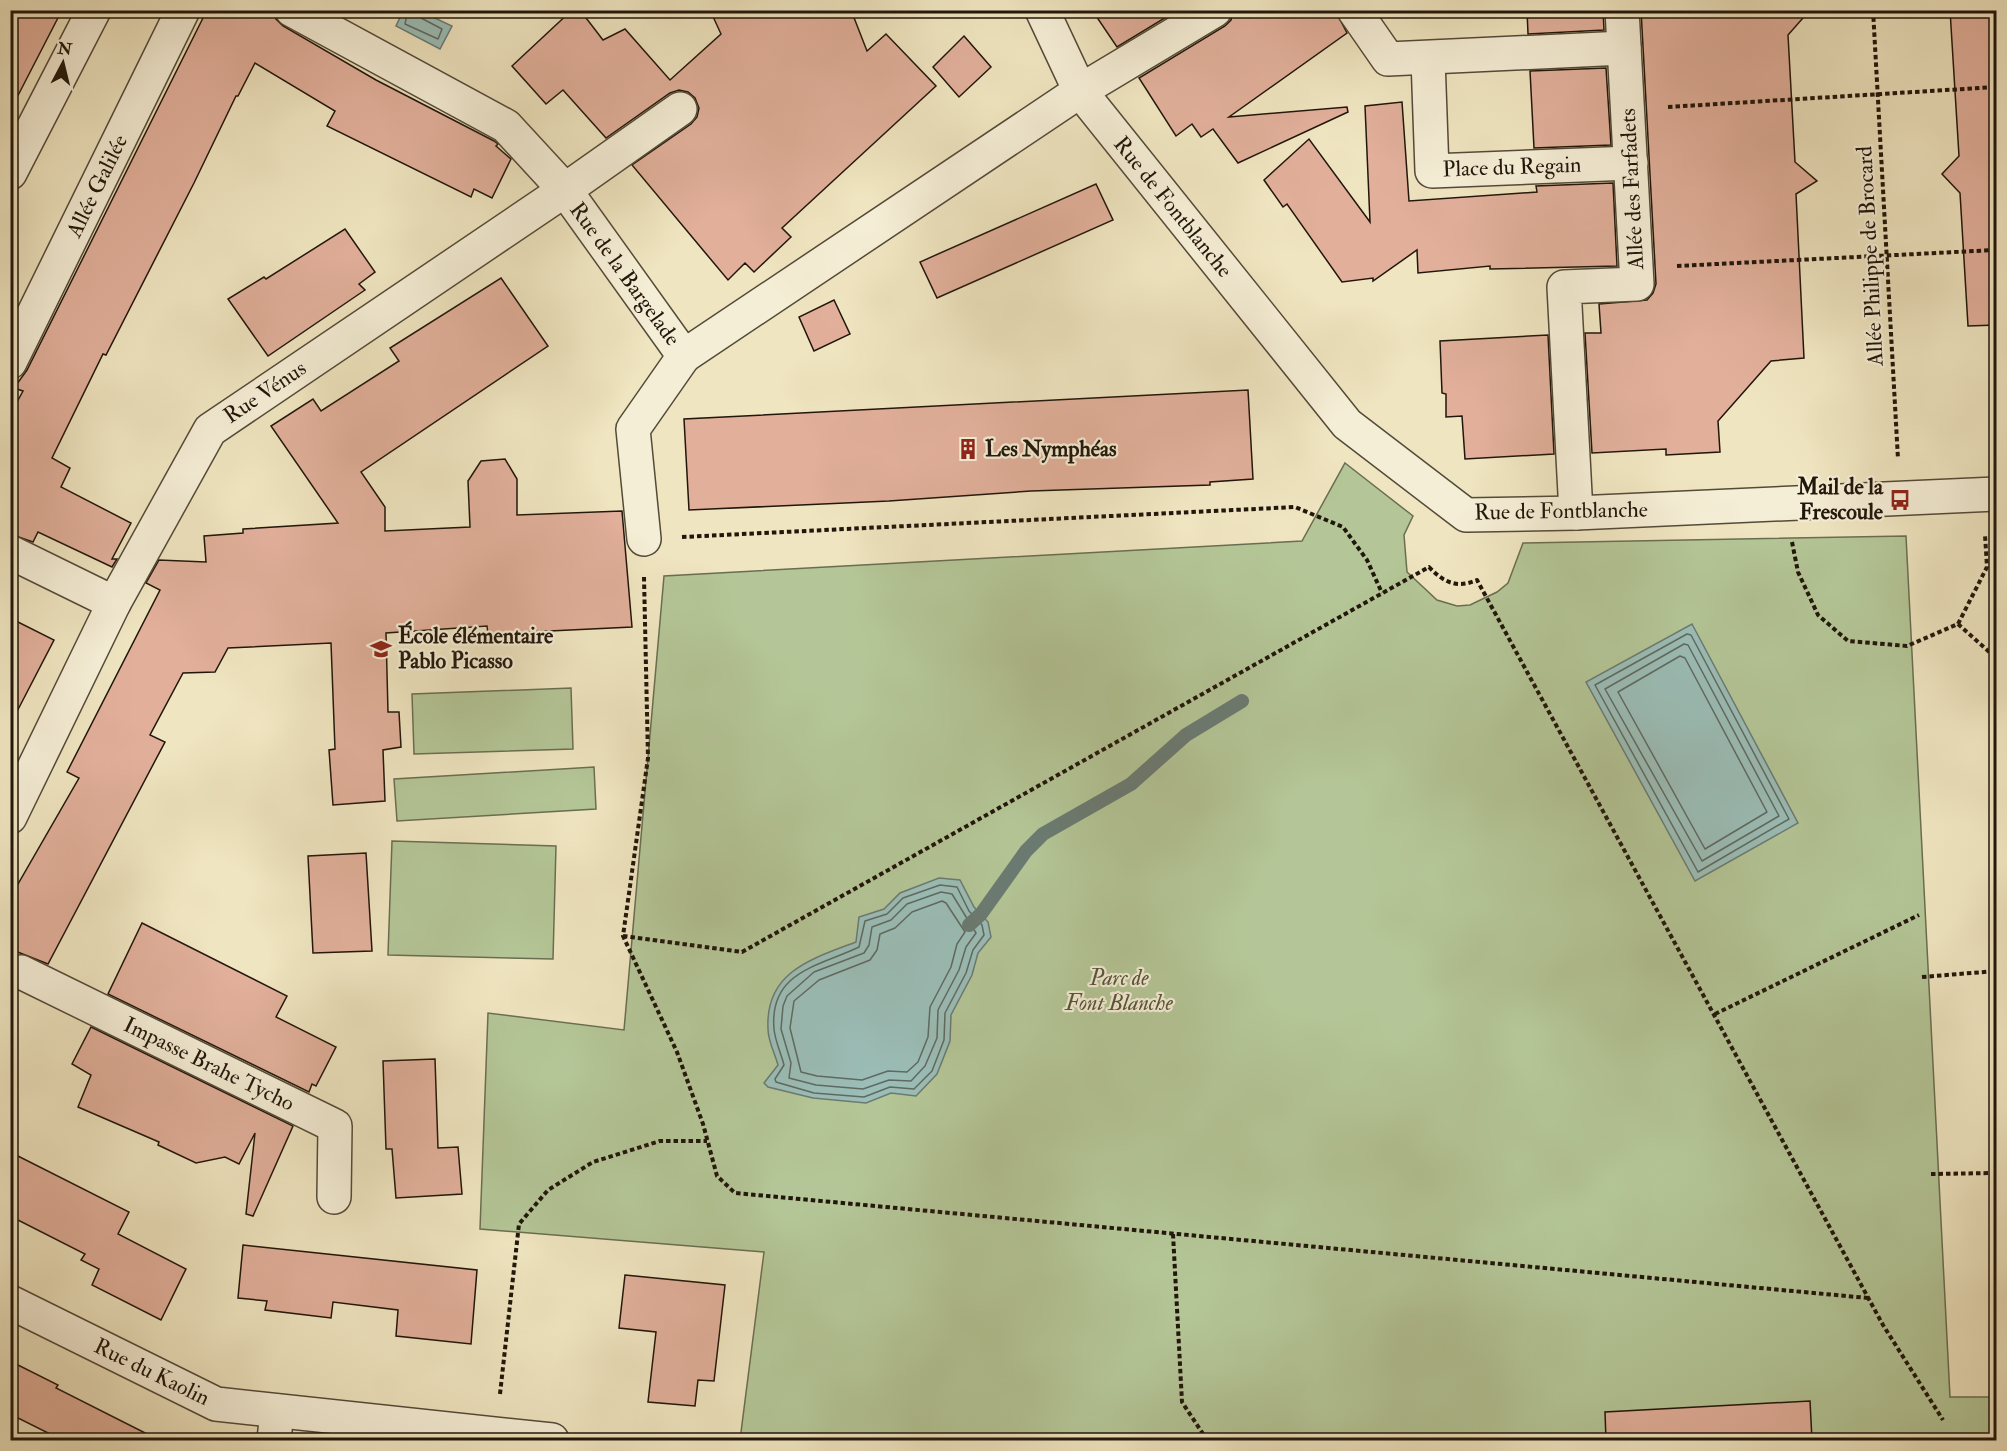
<svg xmlns="http://www.w3.org/2000/svg" width="2007" height="1451" font-family="'IM FELL Double Pica',serif">
	<style>
		.green { fill: #b4c697; stroke: #6a6e51; stroke-width: 1.5 }
		.water { fill: #9bbeb8; stroke: #6a7b73; stroke-width: 1.5 }
		.lines { fill: none; stroke-linecap: round; stroke-linejoin: round }
		.shore { stroke: #5e6a62; stroke-width: 1.5 }
		.stream { stroke: #6a7b73; stroke-width: 14 }
		.building { fill: #e1af9a; stroke: #21160b; stroke-width: 1.5 }
		.street-casing { stroke: #544a38; stroke-width: 36 }
		.path { stroke: #21160b; stroke-width: 4; stroke-dasharray: 4.5 3; stroke-linecap: butt }
		.street { stroke: #f5eed6; stroke-width: 33 }
		.labels { text-anchor: middle; dominant-baseline: central; stroke-width: 4.5; stroke-linejoin: round; paint-order: stroke }
		.street-label { font-size: 22px; fill: #21160b; stroke: #f5eed6 }
		.poi-label { font-size: 22px; font-weight: bold; fill: #21160b; stroke: #f5eed6; text-anchor: start }
		.park-label { font-size: 22px; font-style: italic; fill: #54543c; stroke: #f5eed6 }
	</style>
	<rect width="100%" height="100%" fill="#efe5c0"/>
	<filter id="stains"><feTurbulence type="fractalNoise" baseFrequency=".00333" numOctaves="4"/><feColorMatrix values="0 0 0 0 .2 0 0 0 0 .09 0 0 0 0 .02 0 0 0 .5 -.17"/></filter>
	<radialGradient id="worn" r=".72"><stop offset=".6" stop-color="#630" stop-opacity="0"/><stop offset="1" stop-color="#630" stop-opacity=".3"/></radialGradient>
	<g class="green">
		<polygon points="1345,463 1413,516 1404,535 1407,572 1437,600 1457,606 1470,605 1497,592 1508,583 1523,543 1906,536 1950,1397 1996,1397 1996,1440 740,1440 764,1252 480,1229 488,1013 624,1030 664,576 1302,541"/>
		<polygon points="571,688 573,749 414,754 412,694"/>
		<polygon points="594,767 596,809 397,821 394,779"/>
		<polygon points="392,841 556,846 553,959 388,955"/>
	</g>
	<g class="water">
		<polygon points="420,11 452,26 440,49 396,26 403,11"/>
		<polygon points="1692,624 1798,823 1695,881 1586,682"/>
		<path d="M939,878l21,2 14,27 14,15 3,15 -13,16 -6,22 -21,40 -1,26 -13,33 -21,22 -25,-3 -25,10 -53,-5 -45,-11 -4,-4 14,-18c-3,-11 -10,-24 -10,-36 -3,-57 43,-70 88,-87l3,-25 25,-8 16,-16z"/>
	</g>
	<g class="lines">
		<g class="shore">
			<polyline points="408,10 405,24 438,39 442,29 421,18 419,10"/>
			<polygon points="1687,634 1691,635 1789,819 1698,872 1595,685"/>
			<polygon points="1684,644 1688,645 1779,816 1702,861 1605,689"/>
			<polygon points="1680,656 1685,658 1767,812 1705,849 1618,692"/>
			<path d="M940,885l17,2 12,24 13,14 2,10 -11,15 -7,23 -21,40 -1,27 -12,31 -18,18 -24,-2 -26,10 -50,-4 -38,-11 -1,-3 9,-14c-3,-12 -9,-24 -10,-36 -5,-58 46,-63 85,-82l6,-26 22,-7 16,-16z"/>
			<polygon points="941,892 952,894 976,933 966,947 959,970 938,1010 937,1038 925,1066 911,1081 889,1080 863,1089 816,1085 789,1078 791,1063 781,1029 783,1006 787,996 814,972 864,953 869,945 872,927 891,920 907,904"/>
			<polygon points="942,901 946,903 965,932 957,944 951,967 930,1007 928,1037 918,1062 907,1072 888,1071 862,1080 817,1076 801,1072 790,1028 794,1001 819,980 870,960 877,950 880,934 895,928 912,912"/>
		</g>
		<polyline class="stream" points="969,925 981,914 1026,851 1043,834 1131,784 1186,735 1242,701"/>
	</g>
	<g class="building">
		<polygon points="10,10 62,10 10,111"/>
		<polygon points="207,10 273,10 276,19 283,26 376,80 494,141 498,144 496,146 511,159 492,198 474,189 471,197 327,126 335,111 255,63 238,96 236,96 194,183 106,355 103,354 52,458 70,468 61,487 131,523 112,559 117,559 112,567 38,532 33,542 10,534 10,415 23,391 14,388 27,370"/>
		<polygon points="572,10 580,10 603,40 625,29 670,80 721,34 710,10 851,10 867,51 886,34 936,86 782,228 791,237 754,272 745,263 728,280 632,165 691,124 697,117 699,108 695,98 688,92 679,90 670,93 606,138 563,90 546,104 512,66"/>
		<polygon points="1092,10 1178,10 1117,47"/>
		<polygon points="1234,10 1335,10 1347,33 1229,117 1347,107 1348,112 1238,163 1213,129 1201,137 1192,124 1176,136 1139,78 1225,26 1231,20"/>
		<polygon points="1527,10 1603,10 1604,30 1528,34"/>
		<polygon points="1641,10 1810,10 1788,35 1795,162 1817,181 1796,194 1804,358 1771,361 1718,421 1720,452 1666,455 1666,449 1592,453 1585,333 1601,333 1599,304 1647,300 1653,293 1656,284"/>
		<polygon points="1950,10 1996,10 1996,325 1968,326 1960,193 1942,174 1959,156"/>
		<polygon points="964,36 991,67 959,97 933,67"/>
		<polygon points="1606,68 1611,145 1534,148 1530,71"/>
		<polygon points="1402,102 1409,201 1537,192 1536,186 1613,183 1617,266 1490,269 1490,266 1418,273 1417,250 1373,281 1373,278 1342,282 1287,204 1283,207 1264,180 1309,139 1370,222 1365,106"/>
		<polygon points="1096,184 1113,220 937,298 920,262"/>
		<polygon points="345,229 375,272 359,284 365,290 268,356 228,299 264,277 266,279"/>
		<polygon points="501,278 548,346 361,472 385,507 385,531 470,527 468,481 481,461 505,459 517,479 517,515 622,511 632,627 488,634 487,626 386,633 388,712 399,712 401,747 383,750 385,801 333,805 329,750 335,749 331,643 228,648 215,672 183,673 150,735 165,742 48,964 10,949 10,898 79,778 67,772 160,590 146,583 159,560 206,562 204,536 243,533 243,529 338,523 271,426 313,399 321,411 399,361 390,348"/>
		<polygon points="834,300 850,334 814,351 799,317"/>
		<polygon points="1548,335 1554,454 1465,459 1462,416 1446,417 1446,394 1442,393 1440,341"/>
		<polygon points="1248,390 1253,479 1210,482 1210,485 1031,491 889,501 689,510 684,419"/>
		<polygon points="10,618 54,640 10,725"/>
		<polygon points="366,853 372,951 313,953 308,856"/>
		<polygon points="142,923 287,996 276,1017 336,1047 316,1086 312,1084 309,1092 108,994"/>
		<polygon points="91,1027 293,1126 253,1216 246,1214 255,1133 239,1164 225,1157 196,1163 158,1145 159,1142 78,1107 91,1075 72,1064"/>
		<polygon points="435,1059 438,1148 458,1147 462,1194 396,1198 392,1149 386,1149 383,1061"/>
		<polygon points="10,1152 129,1212 118,1234 186,1269 161,1320 92,1285 99,1269 81,1260 85,1254 10,1216"/>
		<polygon points="243,1245 477,1270 471,1344 396,1336 398,1310 333,1302 331,1318 265,1310 267,1301 238,1298"/>
		<polygon points="625,1275 725,1285 714,1381 698,1380 695,1406 648,1402 656,1332 619,1328"/>
		<polygon points="10,1361 58,1385 56,1388 159,1440 62,1440 10,1414"/>
		<polygon points="1810,1401 1812,1440 1606,1440 1605,1412"/>
	</g>
	<g class="lines">
		<defs>
			<g id="street">
				<polyline points="292,10 506,126 565,190 684,356 1080,91 1215,10"/>
				<polyline points="1042,10 1080,91 1347,424 1466,515 1576,513 1996,494"/>
				<polyline points="1354,10 1388,59 1624,48"/>
				<polyline points="1428,59 1432,171 1631,163"/>
				<polyline points="10,173 94,10"/>
				<polyline points="10,362 183,10"/>
				<polyline points="1576,513 1564,287 1637,284 1622,10"/>
				<polyline points="644,539 633,429 684,356"/>
				<polyline points="10,552 114,603"/>
				<polyline points="10,817 114,603 210,430 565,190 680,109"/>
				<polyline points="21,972 335,1126 334,1197"/>
				<polyline points="10,1302 216,1404 552,1440"/>
				<polyline points="274,1440 277,1411"/>
			</g>
		</defs>
		<use href="#street" class="street-casing"/>
		<g class="path">
			<polyline points="1873,10 1898,459"/>
			<polyline points="1668,107 1996,87"/>
			<polyline points="1677,266 1996,250"/>
			<polyline points="682,537 1295,507 1343,527 1367,560 1382,593"/>
			<polyline points="1792,542 1798,572 1818,615 1848,641 1907,646 1958,624 1987,567 1985,535"/>
			<polyline points="644,577 648,758 623,936 677,1052 703,1124 717,1176 735,1193 1868,1298"/>
			<polyline points="1958,624 1996,658"/>
			<path d="M623,936l119,16 687,-385c14,15 28,22 48,13l406,745 60,95"/>
			<polyline points="1922,977 1996,971"/>
			<polyline points="1715,1014 1919,915"/>
			<polyline points="1931,1174 1996,1173"/>
			<polyline points="1173,1234 1182,1402 1207,1440"/>
			<polyline points="500,1394 519,1224 548,1190 593,1162 660,1141 707,1141"/>
		</g>
		<use href="#street" class="street"/>
	</g>
	<defs>
		<symbol id="building-bare" viewBox="-9 -9 18 18"><path d="M-4-6H4V6H1V3H-1V6H-4ZM-2.5-4.3h1.7v1.8h-1.7ZM.8-4.3h1.7v1.8H.8ZM-2.5-1h1.7V.8h-1.7ZM.8-1h1.7V.8H.8Z" fill="#8f2418" stroke="#f5eed6" stroke-width="2.5" paint-order="stroke"/></symbol>
		<symbol id="bus-bare" viewBox="-9 -9 18 18"><path d="M-5-6H5V4H4V6H2V4H-2V6H-4V4H-5ZM-3.5-4V0h7V-4ZM-3.5 1.2v1.5H-2V1.2ZM2 1.2v1.5H3.5V1.2Z" fill="#8f2418" stroke="#f5eed6" stroke-width="2.5" paint-order="stroke"/></symbol>
		<symbol id="school-bare" viewBox="-9 -9 18 18"><path d="M0-5L7-2L0 1L-7-2ZM-4 1L0 2.5L4 1V4Q0 6-4 4Z" fill="#8f2418" stroke="#f5eed6" stroke-width="2.5" paint-order="stroke"/></symbol>
	</defs>
	<g fill-rule="evenodd">
		<use href="#building-bare" x="953" y="434" width="30" height="30"/>
		<use href="#bus-bare" x="1885" y="485" width="30" height="30"/>
		<use href="#school-bare" x="366" y="634" width="30" height="30"/>
	</g>
	<g class="labels">
		<g class="street-label">
			<text transform="translate(1512 167) rotate(-2)">Place du Regain</text>
			<text transform="translate(97 186) rotate(-64)">Allée Galilée</text>
			<text transform="translate(1632 189) rotate(-93)">Allée des Farfadets</text>
			<text transform="translate(1173 207) rotate(51)">Rue de Fontblanche</text>
			<text transform="translate(1870 256) rotate(-93)">Allée Philippe de Brocard</text>
			<text transform="translate(625 274) rotate(54)">Rue de la Bargelade</text>
			<text transform="translate(265 392) rotate(-34)">Rue Vénus</text>
			<text transform="translate(1561 511) rotate(-1)">Rue de Fontblanche</text>
			<text transform="translate(209 1064) rotate(26)">Impasse Brahe Tycho</text>
			<text transform="translate(152 1372) rotate(26)">Rue du Kaolin</text>
		</g>
		<g class="poi-label">
			<text x="985" y="449">Les Nymphéas</text>
			<text x="1883" y="487" text-anchor="end">Mail de la<tspan x="1883" dy="25">Frescoule</tspan></text>
			<text x="398" y="636">École élémentaire<tspan x="398" dy="25">Pablo Picasso</tspan></text>
		</g>
		<g class="park-label">
			<text x="1119" y="978">Parc de<tspan x="1119" dy="25">Font Blanche</tspan></text>
		</g>
	</g>
	<rect width="2007" height="1451" fill="none" stroke="#efe5c0" stroke-width="36"/>
	<rect x="12" y="12" width="1983" height="1427" fill="none" stroke="#21160b" stroke-width="3"/>
	<rect x="18" y="18" width="1971" height="1415" fill="none" stroke="#21160b" stroke-width="1.5"/>
	<g transform="translate(63 63) rotate(7)" stroke="#f5eed6" stroke-width="4.5" paint-order="stroke">
	<path d="M0-4.5L10 22L0 15L-10 22Z" fill="#21160b"/>
	<text y="-9" font-size="16" font-weight="bold" text-anchor="middle" fill="#21160b">N</text>
	</g>
	<rect width="100%" height="100%" filter="url(#stains)"/>
	<rect width="100%" height="100%" fill="url(#worn)"/>
</svg>
